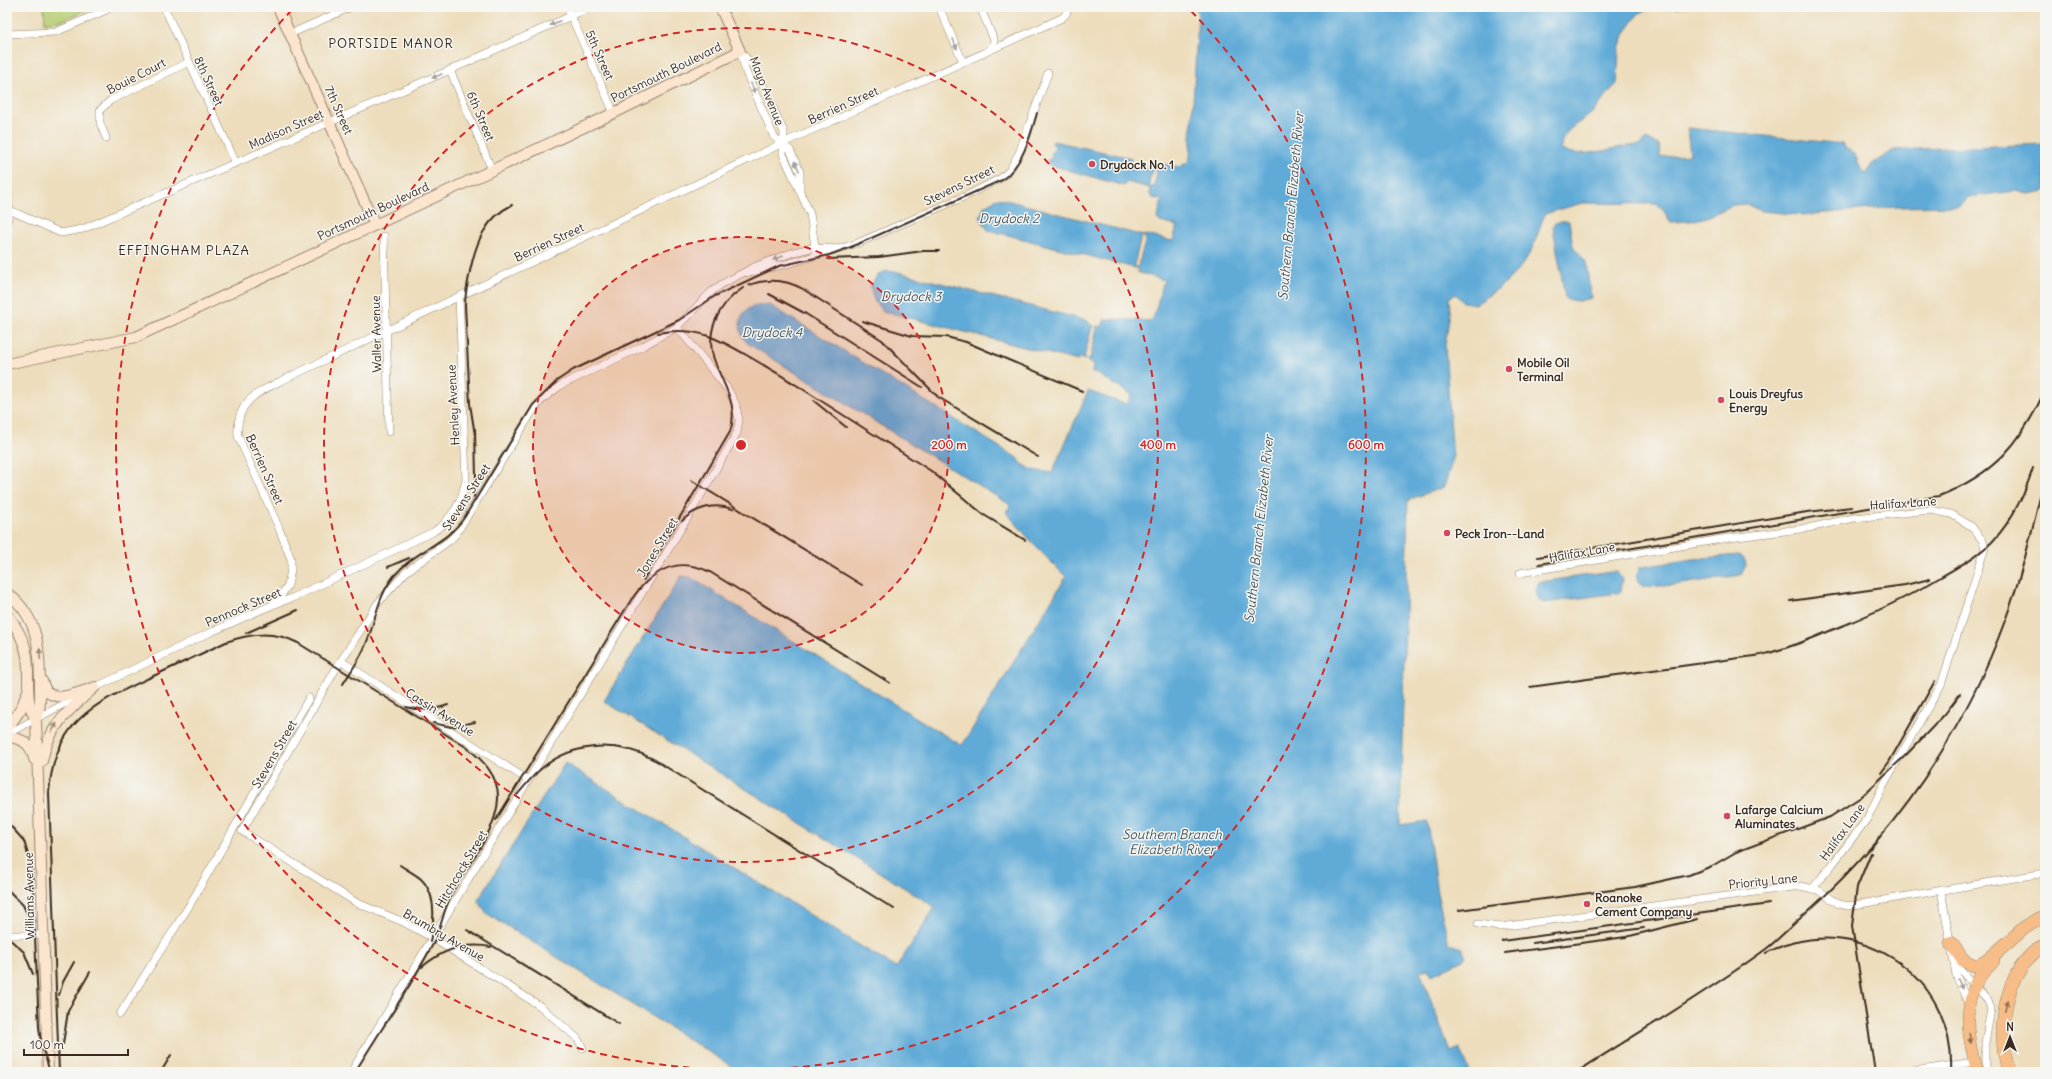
<svg xmlns="http://www.w3.org/2000/svg" width="2052" height="1079" font-family="Delius,sans-serif">
	<style>
		.green { fill: #b5cd72; stroke: #787c48 }
		.water { fill: #5eaad7; stroke: #4c6a7a; fill-rule: evenodd }
		.lines { fill: none; stroke-linecap: round; stroke-linejoin: round }
		.street-casing { stroke: #94846d; stroke-width: 8 }
		.secondary-casing { stroke: #94846d; stroke-width: 12 }
		.primary-casing { stroke: #94846d; stroke-width: 12 }
		.highway-casing { stroke: #94846d; stroke-width: 14 }
		.street { stroke: #fff; stroke-width: 7 }
		.secondary { stroke: #fce5cf; stroke-width: 10 }
		.primary { stroke: #f7bd88; stroke-width: 11 }
		.highway { stroke: #f7bd88; stroke-width: 13 }
		.rail { stroke: #3b2a1e; stroke-width: 2 }
		.oneway { fill: #a79f9a }
		.oneway2 { fill: #9c8876 }
		.oneway3 { fill: #906c4e }
		.ring { fill: none; stroke: #d62828; stroke-width: 2; stroke-dasharray: 7 5 }
		.poi-dot { fill: #d1495b; stroke: #f6f6f2; stroke-width: 1.5 }
		.labels { text-anchor: middle; dominant-baseline: central; stroke-width: 3; stroke-linejoin: round; paint-order: stroke }
		.street-label { font-size: 12px; fill: #3b2a1e; stroke: #f6f6f2 }
		.poi-label { font-size: 12px; font-weight: bold; fill: #3b2a1e; stroke: #f6f6f2; text-anchor: start }
		.neighbourhood-label { font-size: 13px; letter-spacing: 1px; fill: #3b2a1e; stroke: #f6f6f2 }
		.water-label { font-size: 13px; font-style: italic; fill: #47575f; stroke: #f6f6f2 }
		.centre { fill: #d62828; stroke: #f6f6f2; stroke-width: 2 }
		.ring-label { font-size: 12px; text-anchor: middle; font-weight: bold; fill: #d62828; stroke: #f6f6f2; stroke-width: 3; stroke-linejoin: round; paint-order: stroke }
	</style>
	<rect width="100%" height="100%" fill="#f6f6f2"/>
	<filter id="ink" filterUnits="userSpaceOnUse"><feTurbulence type="fractalNoise" baseFrequency=".025" numOctaves="2"/><feDisplacementMap in="SourceGraphic" scale="8" xChannelSelector="R" yChannelSelector="G"/><feConvolveMatrix kernelMatrix="1 2 1 2 8 2 1 2 1" color-interpolation-filters="sRGB"/></filter>
	<filter id="wash" filterUnits="userSpaceOnUse"><feTurbulence type="fractalNoise" baseFrequency=".012" numOctaves="4" result="noise"/><feDisplacementMap in="SourceGraphic" scale="16" xChannelSelector="R" yChannelSelector="G"/><feGaussianBlur stdDeviation="0.9" result="paint"/><feColorMatrix in="noise" values="0 0 0 0 0 0 0 0 0 0 0 0 0 0 0 0 0 1.4 0 .05"/><feComposite in="paint" operator="in"/></filter>
	<g filter="url(#wash)">
		<rect width="100%" height="100%" fill="#edddbc"/>
		<polygon class="green" points="44,7 94,7 64,20 45,23"/>
		<g class="water">
			<path d="M1196,7h492l-31,3 -8,-1 -11,5 -13,19 -6,16 -2,35c-9,8 -14,17 -22,26 -13,14 -35,18 -34,40 27,10 52,-5 80,-5l5,-6 13,6 2,7 -2,5 31,-2 -3,-27 157,16 1,4c16,6 10,18 22,26l5,-10 22,-14 151,-6v47l-17,3 -13,-3 -46,6 -10,9 -65,1 -92,8 -41,-4 -15,-7 -13,1 -26,12 -16,4 -21,1 -8,-14 -6,-4 -74,-1 -37,11c-5,11 -7,22 -12,32 -11,26 -34,43 -57,58l-13,-2 -7,-8 -7,4 1,14 -5,34 8,113 -9,28 -36,13 -8,325 27,-4 10,72 12,51 13,4 4,8 -3,4 -31,15 -4,-6 -8,2 30,81 10,-4 10,24h-729l-255,-159 -8,-13 87,-137 331,205 39,-61 -331,-206 77,-125 9,1 243,151 28,17 2,-1 103,-167 -30,-30 -30,-35 4,-6 -1,-2 -262,-161c-16,-21 -3,-42 23,-38l249,154 -1,2 14,9 20,3 36,-82 37,13 4,-3 2,-7 -34,-20 -5,-1 1,-8 -6,-4 3,-2 7,-31 -1,-2 6,1 3,-8 44,2 4,-2 11,-39 -27,-8 1,-3 -3,-1 -147,-38 -8,-13 4,-11 14,-8 146,38 2,-1 27,6 4,-15 -17,-4 -3,-3 5,-19 -9,-2 -4,-4 1,-6 -24,-6 -2,4 -77,-22 1,-5 4,1 -1,-7 5,-7 -4,-2 1,-3 78,17 -1,5 25,6 1,-6 23,4 9,-5 2,-5 8,-143zM1155,169l2,4 -3,13 -4,2c-2,-5 1,-15 5,-19zM1141,237h3l2,2 -8,27 -3,2 -1,-3z"/>
			<polygon points="1560,221 1569,221 1573,246 1586,262 1591,298 1579,301 1567,300 1565,297 1553,227 1555,223"/>
			<polygon points="886,271 898,272 1088,321 1089,324 1094,326 1092,327 1084,358 1086,360 1079,358 1078,361 883,311 875,303 870,287 877,276"/>
			<path d="M1739,555l6,5 1,5 -5,10 -66,10 -30,2c-7,-3 -9,-12 -6,-19l3,-1 51,-8z"/>
			<path d="M1611,572h6l5,8 -1,11 -3,2 -74,10c-9,-3 -9,-13 -5,-21z"/>
		</g>
	</g>
	<g filter="url(#ink)">
		<g class="lines">
			<defs>
				<g id="street">
					<polyline points="164,7 236,163"/>
					<polyline points="567,7 614,113"/>
					<polyline points="939,7 963,62"/>
					<polyline points="980,7 994,40 993,45 989,50"/>
					<polyline points="7,34 56,32 113,7"/>
					<polyline points="290,34 351,7"/>
					<polyline points="740,51 755,68 784,132 783,154 810,214 816,252"/>
					<polyline points="741,54 746,72 774,137 790,150 800,172 800,189"/>
					<polyline points="450,70 492,170"/>
					<polyline points="106,138 100,123 100,110 111,100 189,62"/>
					<polyline points="7,158 9,210 7,225"/>
					<polyline points="7,209 61,233 83,229 450,70 591,7"/>
					<polyline points="384,236 389,432"/>
					<polyline points="748,273 794,262 858,243 968,195 1001,178 1010,170 1019,153 1048,73"/>
					<polyline points="1520,573 1722,539 1808,528 1854,518 1931,510 1951,514 1971,526 1983,541 1985,548 1941,685 1884,784 1867,819 1832,865 1812,889"/>
					<path d="M270,606l8,-6 10,-15 3,-15v-11l-13,-33 -40,-90c-3,-36 21,-44 49,-58l496,-235 279,-125 4,-4 2,-7"/>
					<polyline points="341,661 528,780"/>
					<polyline points="92,689 209,633 270,606 292,598 433,532 443,525 455,510 461,499 466,480 459,297"/>
					<polyline points="7,734 81,695"/>
					<polyline points="1941,890 1956,975 1968,1003"/>
					<polyline points="1478,924 1500,927 1800,886 1818,890 1839,904 1848,906 2045,873"/>
					<polyline points="7,935 43,935"/>
					<polyline points="1955,964 1988,1001 1991,1009 1985,1043 1985,1063 1988,1072"/>
					<polyline points="120,1014 189,906 309,698"/>
					<polyline points="583,1048 577,1038 540,1006 431,937 401,921 357,903 242,831 337,667 378,603 406,572 449,541 456,534 534,409 543,399 561,385 643,346 677,327 711,292 722,284 754,267 794,252 811,248 841,249"/>
					<polyline points="351,1072 690,514 737,433 739,420 736,405 727,388 677,327"/>
					<polyline points="1907,1072 1974,1062"/>
				</g>
				<g id="secondary">
					<polyline points="278,7 375,225"/>
					<polyline points="7,364 136,337 614,113 740,51 720,7"/>
					<path d="M7,593c32,24 33,57 33,94 0,12 1,21 -4,33l12,352"/>
					<path d="M7,613c9,14 17,26 20,43 3,21 -3,45 9,64"/>
					<path d="M42,681l4,10c14,12 32,1 47,-3"/>
					<polyline points="7,729 21,709 27,693"/>
					<path d="M7,737c16,1 24,7 27,22"/>
					<path d="M42,761c7,-36 27,-51 53,-74"/>
				</g>
				<path id="primary" d="M1974,987c-11,29 -5,55 3,85"/>
				<g id="highway">
					<polyline points="1951,943 1963,960 1973,965 1980,965 1988,960 2024,928 2040,918"/>
					<polyline points="1974,987 1981,974 1993,961"/>
					<path d="M2009,1072c-13,-43 -5,-102 36,-128"/>
				</g>
			</defs>
			<use href="#street" class="street-casing"/>
			<use href="#secondary" class="secondary-casing"/>
			<use href="#primary" class="primary-casing"/>
			<use href="#highway" class="highway-casing"/>
			<use href="#street" class="street"/>
			<use href="#secondary" class="secondary"/>
			<use href="#primary" class="primary"/>
			<use href="#highway" class="highway"/>
			<g class="rail">
				<path d="M849,248l153,-68c21,-16 28,-42 35,-67"/>
				<polyline points="828,259 879,257 923,251 939,251"/>
				<path d="M749,285c19,-7 36,-6 54,4l79,51 56,57 100,60"/>
				<polyline points="769,294 806,314 922,387"/>
				<polyline points="862,321 912,336 946,337 966,342 1082,391"/>
				<path d="M658,333c41,-8 64,8 97,27 13,8 27,15 39,24"/>
				<polyline points="790,381 931,471 984,515 1025,540"/>
				<polyline points="814,401 846,427"/>
				<path d="M475,435l-5,-31 -5,-99c0,-12 3,-23 5,-34 6,-28 15,-53 42,-66"/>
				<polyline points="691,480 862,585"/>
				<polyline points="474,497 476,478 475,429"/>
				<path d="M682,521c14,-14 33,-18 51,-12"/>
				<polyline points="1538,557 1807,512 1852,507"/>
				<path d="M1539,564l400,-68c55,-22 82,-52 106,-106"/>
				<polyline points="388,567 409,558"/>
				<path d="M643,580l87,-148c9,-27 -6,-45 -15,-70 -11,-29 3,-58 28,-74"/>
				<polyline points="1790,601 1905,585 1930,579"/>
				<polyline points="246,633 298,610"/>
				<path d="M343,684c8,-13 18,-26 23,-40 10,-23 11,-47 28,-68 20,-25 51,-31 70,-58l69,-113 25,-25 15,-10 106,-50 36,-24 64,-30 50,-11 25,-9"/>
				<path d="M1530,687l231,-32c25,-6 48,-15 71,-25 38,-15 73,-31 107,-52 19,-11 37,-21 53,-36 20,-21 32,-46 41,-74"/>
				<path d="M406,707c14,4 28,3 42,-2"/>
				<polyline points="433,723 451,727 475,722"/>
				<polyline points="1881,773 1889,762 1935,681"/>
				<path d="M517,795c8,-9 16,-20 25,-27 33,-27 77,-27 113,-8l239,149"/>
				<path d="M496,820l135,-220c20,-29 45,-45 79,-28l180,111"/>
				<polyline points="7,822 24,841 32,869 39,1027 41,1043 50,1072"/>
				<polyline points="1871,853 1857,887 1852,926 1875,1072"/>
				<path d="M400,865c7,5 15,9 21,14 16,15 13,44 9,63"/>
				<polyline points="7,889 23,905 32,924"/>
				<polyline points="1459,910 1635,887 1689,875 1712,866 1736,852 1830,817 1861,797 1908,753 1945,714 1960,694"/>
				<polyline points="467,930 619,1024"/>
				<polyline points="7,937 24,952 33,974"/>
				<polyline points="1502,941 1769,904"/>
				<polyline points="1533,943 1644,928"/>
				<polyline points="1505,953 1626,937 1697,919"/>
				<path d="M1766,953c88,-45 190,20 185,119"/>
				<path d="M422,967c20,-17 43,-25 69,-20"/>
				<polyline points="59,995 63,982 74,962"/>
				<polyline points="63,1044 68,1011 90,972"/>
				<path d="M59,1072l-10,-279c5,-71 43,-88 100,-115 26,-12 52,-24 77,-36 25,-9 48,-11 72,1l168,104c17,13 33,29 32,52 -1,31 -30,66 -45,92 -9,16 -11,35 -19,51 -23,45 -53,87 -79,130"/>
				<polyline points="161,1072 171,1055"/>
				<path d="M1577,1072c63,-41 128,-78 189,-123 13,-10 25,-23 38,-34 91,-81 160,-182 202,-297 17,-46 27,-93 39,-141"/>
			</g>
		</g>
		<defs><path id="oneway-solid" d="M-6-.8H1V-3.2L6.5 0L1 3.2V.8H-6Z"/></defs>
		<g class="oneway">
			<use href="#oneway-solid" transform="translate(555 23) rotate(156)"/>
			<use href="#oneway-solid" transform="translate(955 44) rotate(68)"/>
			<use href="#oneway-solid" transform="translate(437 76) rotate(157)"/>
			<use href="#oneway-solid" transform="translate(753 88) rotate(66)"/>
			<use href="#oneway-solid" transform="translate(797 166) rotate(-114)"/>
			<use href="#oneway-solid" transform="translate(778 258) rotate(159)"/>
			<use href="#oneway-solid" transform="translate(1960 984) rotate(67)"/>
		</g>
		<g class="oneway2">
			<use href="#oneway-solid" transform="translate(40 654) rotate(-94)"/>
			<use href="#oneway-solid" transform="translate(54 728) rotate(-59)"/>
		</g>
		<g class="oneway3">
			<use href="#oneway-solid" transform="translate(2006 1006) rotate(-78)"/>
			<use href="#oneway-solid" transform="translate(1970 1038) rotate(80)"/>
		</g>
	</g>
	<circle cx="741" cy="445" r="208" fill="#d62828" fill-opacity=".12"/>
	<g class="ring">
		<circle cx="741" cy="445" r="208"/>
		<circle cx="741" cy="445" r="417"/>
		<path d="M1191 11A625 625 0 1 1 291 11"/>
	</g>
	<g class="poi-dot">
		<circle cx="1092" cy="164" r="4"/>
		<circle cx="1509" cy="369" r="4"/>
		<circle cx="1721" cy="400" r="4"/>
		<circle cx="1447" cy="533" r="4"/>
		<circle cx="1727" cy="816" r="4"/>
		<circle cx="1587" cy="904" r="4"/>
	</g>
	<g class="labels">
		<g class="street-label">
			<text transform="translate(600 55) rotate(66)">5th Street</text>
			<text transform="translate(666 72) rotate(-26)">Portsmouth Boulevard</text>
			<text transform="translate(136 76) rotate(-27)">Bouie Court</text>
			<text transform="translate(209 81) rotate(65)">8th Street</text>
			<text transform="translate(767 91) rotate(68)">Mayo Avenue</text>
			<text transform="translate(843 105) rotate(-24)">Berrien Street</text>
			<text transform="translate(339 110) rotate(66)">7th Street</text>
			<text transform="translate(481 116) rotate(67)">6th Street</text>
			<text transform="translate(286 129) rotate(-24)">Madison Street</text>
			<text transform="translate(959 185) rotate(-26)">Stevens Street</text>
			<text transform="translate(373 211) rotate(-25)">Portsmouth Boulevard</text>
			<text transform="translate(549 242) rotate(-25)">Berrien Street</text>
			<text transform="translate(376 334) rotate(-91)">Waller Avenue</text>
			<text transform="translate(453 405) rotate(-93)">Henley Avenue</text>
			<text transform="translate(265 469) rotate(66)">Berrien Street</text>
			<text transform="translate(466 497) rotate(-57)">Stevens Street</text>
			<text transform="translate(1903 503) rotate(-4)">Halifax Lane</text>
			<text transform="translate(657 547) rotate(-59)">Jones Street</text>
			<text transform="translate(1582 552) rotate(-10)">Halifax Lane</text>
			<text transform="translate(243 607) rotate(-23)">Pennock Street</text>
			<text transform="translate(440 712) rotate(32)">Cassin Avenue</text>
			<text transform="translate(274 754) rotate(-60)">Stevens Street</text>
			<text transform="translate(1842 832) rotate(-54)">Halifax Lane</text>
			<text transform="translate(461 869) rotate(-59)">Hitchcock Street</text>
			<text transform="translate(1763 881) rotate(-6)">Priority Lane</text>
			<text transform="translate(29 896) rotate(-91)">Williams Avenue</text>
			<text transform="translate(444 935) rotate(30)">Brumbry Avenue</text>
		</g>
		<g class="poi-label">
			<text x="1100" y="164">Drydock No. 1</text>
			<text x="1517" y="362">Mobile Oil<tspan x="1517" dy="14">Terminal</tspan></text>
			<text x="1729" y="393">Louis Dreyfus<tspan x="1729" dy="14">Energy</tspan></text>
			<text x="1455" y="533">Peck Iron--Land</text>
			<text x="1735" y="809">Lafarge Calcium<tspan x="1735" dy="14">Aluminates</tspan></text>
			<text x="1595" y="897">Roanoke<tspan x="1595" dy="14">Cement Company</tspan></text>
		</g>
		<g class="neighbourhood-label">
			<text x="391" y="43">PORTSIDE MANOR</text>
			<text x="184" y="250">EFFINGHAM PLAZA</text>
		</g>
		<g class="water-label">
			<text transform="translate(1291 206) rotate(-85)">Southern Branch Elizabeth River</text>
			<text x="1009" y="218">Drydock 2</text>
			<text x="911" y="296">Drydock 3</text>
			<text x="772" y="332">Drydock 4</text>
			<text transform="translate(1259 529) rotate(-84)">Southern Branch Elizabeth River</text>
			<text x="1172" y="834">Southern Branch<tspan x="1172" dy="15">Elizabeth River</tspan></text>
		</g>
	</g>
	<circle cx="741" cy="445" r="6" class="centre"/>
	<g class="ring-label">
		<text x="949" y="449">200 m</text>
		<text x="1158" y="449">400 m</text>
		<text x="1366" y="449">600 m</text>
	</g>
	<rect width="2052" height="1079" fill="none" stroke="#f6f6f2" stroke-width="24"/>
	<g transform="translate(2010 1037)" stroke="#f6f6f2" stroke-width="3" paint-order="stroke">
	<path d="M0-3L7 15L0 10L-7 15Z" fill="#3b2a1e"/>
	<text y="-6" font-size="11" font-weight="bold" text-anchor="middle" fill="#3b2a1e">N</text>
	</g>
	<path d="M24 1049v6h104v-6" fill="none" stroke="#3b2a1e" stroke-width="2"/>
	<text x="30" y="1049" font-size="12" fill="#3b2a1e" stroke="#f6f6f2" stroke-width="3" paint-order="stroke">100 m</text>
</svg>
